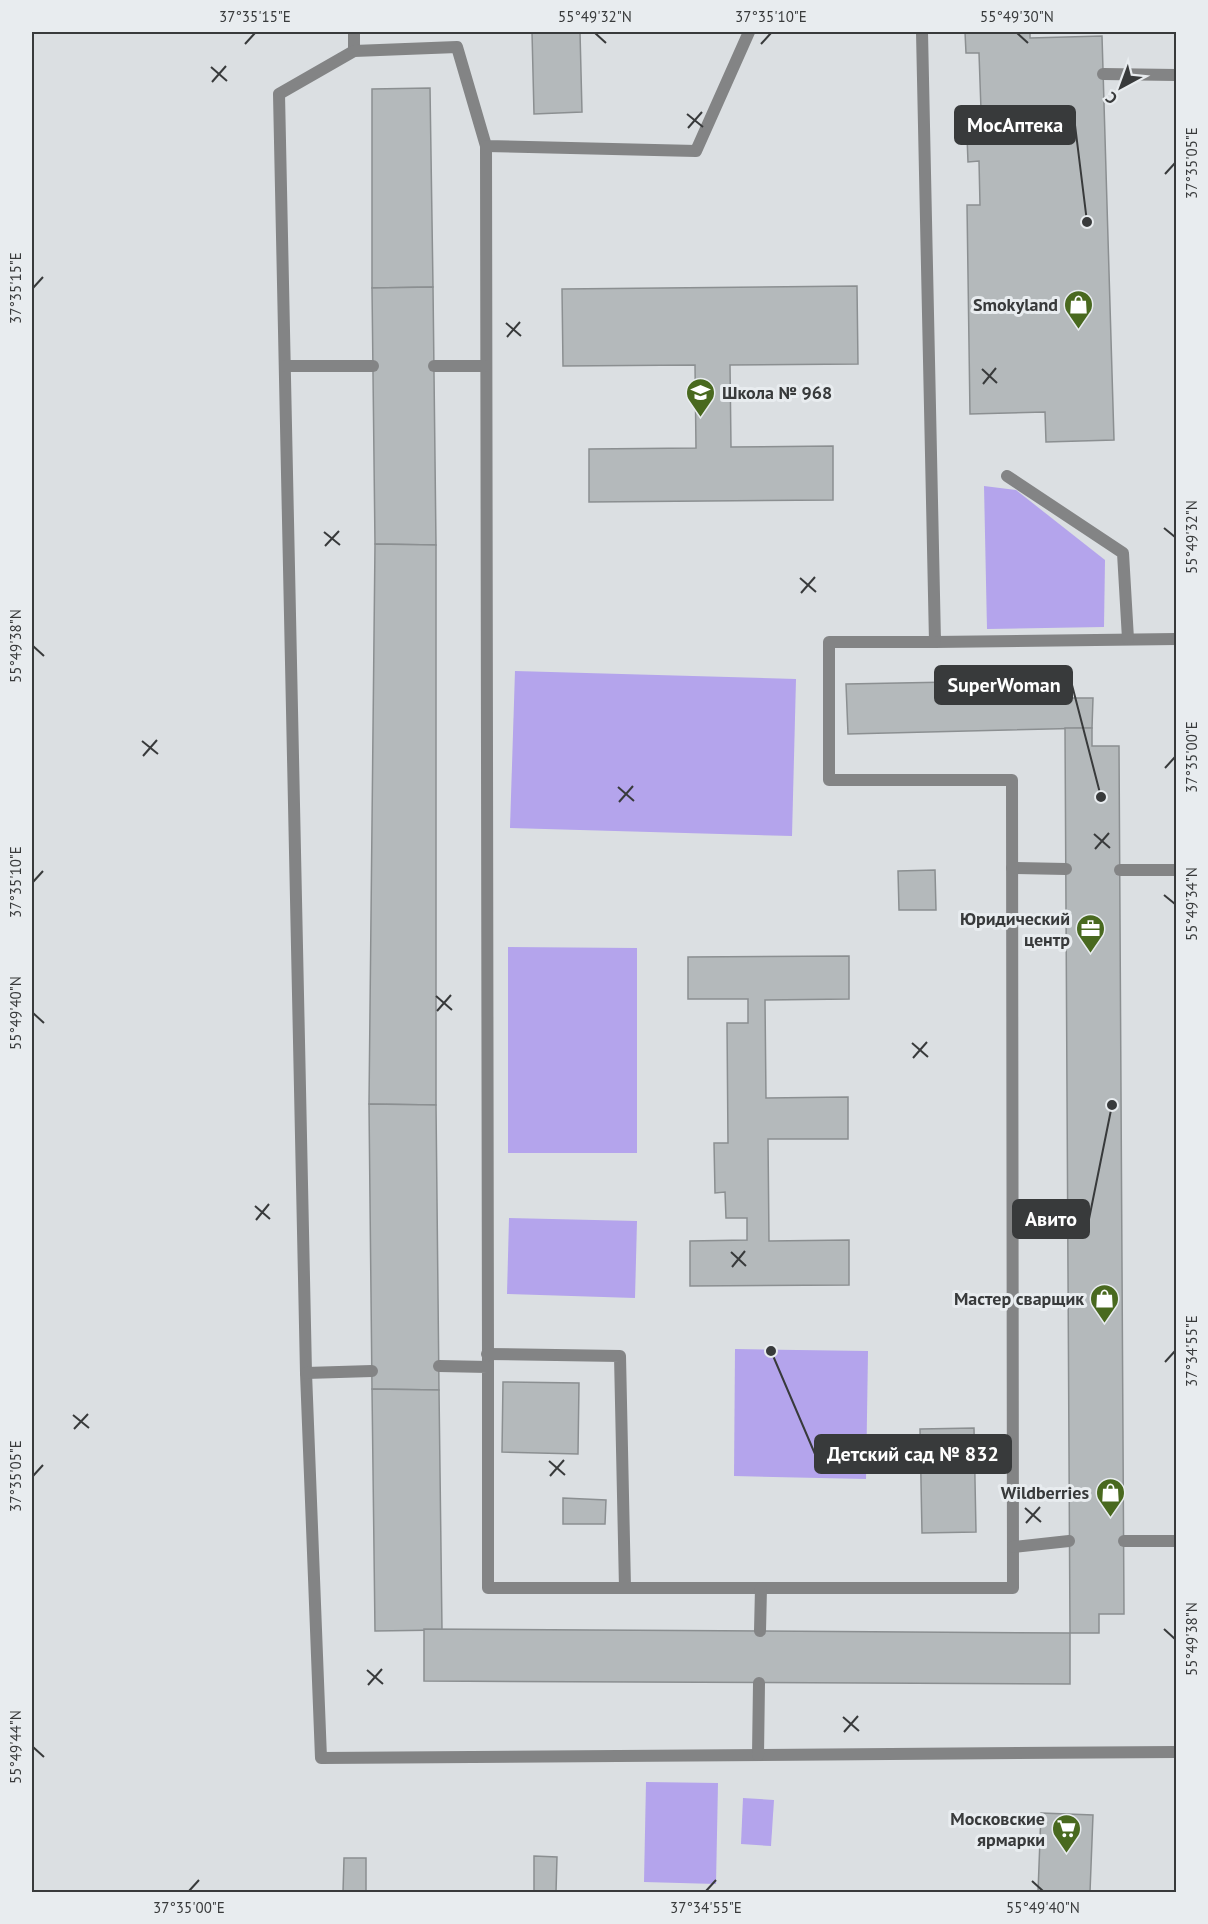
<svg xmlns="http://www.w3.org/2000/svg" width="1208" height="1924" font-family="'PT Sans',sans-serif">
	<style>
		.green { fill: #b4a4ec }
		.building { fill: #b4b9bb; stroke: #8b8f91; stroke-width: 1.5 }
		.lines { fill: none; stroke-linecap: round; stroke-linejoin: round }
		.service { stroke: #838485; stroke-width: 12 }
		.ticks { fill: none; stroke: #383a3b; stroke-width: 2 }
		.labels { text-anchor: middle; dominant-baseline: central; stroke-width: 6; stroke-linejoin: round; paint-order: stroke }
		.poi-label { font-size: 18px; font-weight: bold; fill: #383a3b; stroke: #e8ecef; text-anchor: end }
		.leader { fill: none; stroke: #383a3b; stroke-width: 2 }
		.callout-dot { fill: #383a3b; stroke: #e8ecef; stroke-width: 2 }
		.callout { fill: #383a3b; stroke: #383a3b; stroke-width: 2 }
		.callout-label { font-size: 20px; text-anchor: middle; font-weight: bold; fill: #fff }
		.neatline { fill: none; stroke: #383a3b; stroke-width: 2 }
		.ticks-label { font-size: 15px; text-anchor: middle; fill: #383a3b }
	</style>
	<rect width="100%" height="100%" fill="#dbdfe2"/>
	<g class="green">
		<polygon points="984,486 1016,490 1105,560 1104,627 987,629"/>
		<polygon points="515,671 796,679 792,836 510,828"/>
		<polygon points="508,947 637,948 637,1153 508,1153"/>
		<polygon points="509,1218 637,1221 635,1298 507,1294"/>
		<polygon points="735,1349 868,1351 866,1479 734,1476"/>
		<polygon points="646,1782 718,1783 716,1884 644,1882"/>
		<polygon points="743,1798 774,1800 771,1846 741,1844"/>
	</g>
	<g class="building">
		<polygon points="532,32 580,32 582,112 534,114"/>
		<polygon points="965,32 1030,32 1030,38 1102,36 1114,440 1046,442 1045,412 970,414 967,205 980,205 979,161 968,162 966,110 981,110 979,53 966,53"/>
		<polygon points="430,88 433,287 372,288 372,89"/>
		<polygon points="857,286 858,364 730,365 731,447 833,446 833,500 589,502 589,449 696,448 695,365 563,366 562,289"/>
		<polygon points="433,287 436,545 375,544 372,288"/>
		<polygon points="375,544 436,545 436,1105 369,1104"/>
		<polygon points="1061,680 1060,698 1093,698 1092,728 848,734 846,684"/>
		<polygon points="1065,728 1092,728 1092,746 1119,746 1124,1614 1099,1614 1099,1633 1070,1633"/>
		<polygon points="935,870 936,910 899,910 898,871"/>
		<polygon points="849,956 849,999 765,1000 766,1098 848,1097 848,1139 768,1139 769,1241 849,1240 849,1285 690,1286 690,1241 747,1240 747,1218 726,1218 725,1192 715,1193 714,1143 728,1143 727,1023 748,1023 748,999 688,999 688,957"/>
		<polygon points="369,1104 436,1105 439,1390 372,1389"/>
		<polygon points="503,1382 579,1383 578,1454 502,1452"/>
		<polygon points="372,1389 439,1390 442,1630 375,1631"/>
		<polygon points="974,1428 976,1532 922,1533 920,1429"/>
		<polygon points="563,1498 606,1500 605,1524 563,1524"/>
		<polygon points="424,1629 1070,1633 1070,1684 424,1681"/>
		<polygon points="1041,1813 1093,1815 1090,1892 1038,1892"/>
		<polygon points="534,1856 557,1857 556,1892 534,1892"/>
		<polygon points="344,1858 366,1858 366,1892 343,1892"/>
	</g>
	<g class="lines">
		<g class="service">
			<polyline points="354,32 354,51"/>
			<polyline points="749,32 696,151 486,146 457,47 354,51 279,94 306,1373 321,1758 1176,1752"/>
			<polyline points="922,32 935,642 1176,639"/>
			<polyline points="1103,74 1176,75"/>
			<polyline points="486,146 488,1367"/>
			<polyline points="285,366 373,366"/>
			<polyline points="434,366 485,366"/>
			<polyline points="1007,476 1123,553 1128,639"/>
			<polyline points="1012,868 1066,869"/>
			<polyline points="1120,870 1176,870"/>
			<polyline points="487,1354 620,1356 625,1588"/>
			<polyline points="439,1366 488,1367 488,1588 1013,1588 1012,780 829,780 829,642 935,642"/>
			<polyline points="306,1373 372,1371"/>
			<polyline points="1124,1541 1176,1541"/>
			<polyline points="1013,1547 1069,1541"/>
			<polyline points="760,1631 761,1588"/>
			<polyline points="758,1755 759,1683"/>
		</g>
	</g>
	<path class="ticks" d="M595,33l11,10M1017,33l11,10M245,44l10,-11M761,44l10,-11M211,67l16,14M212,82l14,-16M687,114l16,13M688,128l14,-16M1165,174l10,-11M33,288l10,-11M506,323l15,13M507,337l13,-15M982,369l15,14M983,384l13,-16M1164,528l11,9M324,532l16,13M325,546l14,-15M800,578l16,14M801,593l14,-16M33,646l11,10M142,741l16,13M143,756l14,-16M1165,768l10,-11M618,787l16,14M619,802l14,-16M1094,834l16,14M1095,849l14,-16M33,882l10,-11M1164,895l11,9M436,996l16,14M437,1011l14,-16M33,1013l11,10M912,1043l16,14M913,1058l14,-16M255,1206l15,13M256,1220l13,-16M731,1252l15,14M732,1267l13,-16M1165,1362l10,-11M73,1415l16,13M74,1429l14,-15M549,1461l16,14M33,1476l10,-11M550,1476l14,-16M1025,1508l16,14M1026,1523l14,-16M1164,1629l11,10M367,1670l16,14M368,1685l14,-16M843,1717l16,14M844,1732l14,-16M33,1747l11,10M1032,1881l11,10M189,1891l10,-11M706,1891l10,-11"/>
	<defs>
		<symbol id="shop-pin" viewBox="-11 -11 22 30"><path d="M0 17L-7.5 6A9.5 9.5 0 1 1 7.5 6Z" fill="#49691f" stroke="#e8ecef"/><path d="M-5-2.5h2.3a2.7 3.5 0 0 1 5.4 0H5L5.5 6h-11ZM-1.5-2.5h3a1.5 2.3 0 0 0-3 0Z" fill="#fff"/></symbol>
		<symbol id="school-pin" viewBox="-11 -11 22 30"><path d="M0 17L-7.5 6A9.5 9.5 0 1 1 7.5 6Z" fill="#49691f" stroke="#e8ecef"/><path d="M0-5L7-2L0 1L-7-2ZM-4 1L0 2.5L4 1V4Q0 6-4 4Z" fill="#fff"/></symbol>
		<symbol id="office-pin" viewBox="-11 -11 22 30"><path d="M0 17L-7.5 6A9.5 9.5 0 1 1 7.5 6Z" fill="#49691f" stroke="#e8ecef"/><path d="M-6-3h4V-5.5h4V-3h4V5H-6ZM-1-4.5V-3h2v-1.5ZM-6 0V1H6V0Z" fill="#fff"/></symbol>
		<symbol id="supermarket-pin" viewBox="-11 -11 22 30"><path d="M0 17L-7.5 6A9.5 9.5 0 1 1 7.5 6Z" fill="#49691f" stroke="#e8ecef"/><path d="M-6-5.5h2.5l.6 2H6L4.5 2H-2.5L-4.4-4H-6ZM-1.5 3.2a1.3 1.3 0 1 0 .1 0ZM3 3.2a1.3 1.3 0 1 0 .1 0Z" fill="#fff"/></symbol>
	</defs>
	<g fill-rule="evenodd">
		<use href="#shop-pin" x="1062" y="288" width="33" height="45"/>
		<use href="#school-pin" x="684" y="376" width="33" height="45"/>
		<use href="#office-pin" x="1074" y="912" width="33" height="45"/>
		<use href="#shop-pin" x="1088" y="1282" width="33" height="45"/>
		<use href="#shop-pin" x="1094" y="1476" width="33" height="45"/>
		<use href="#supermarket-pin" x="1050" y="1812" width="33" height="45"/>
	</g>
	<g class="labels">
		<g class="poi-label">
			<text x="1058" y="304">Smokyland</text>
			<text x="722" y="392" text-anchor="start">Школа № 968</text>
			<text x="1070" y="918">Юридический<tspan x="1070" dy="21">центр</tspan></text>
			<text x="1084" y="1298">Мастер сварщик</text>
			<text x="1089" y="1492">Wildberries</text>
			<text x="1045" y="1818">Московские<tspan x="1045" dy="21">ярмарки</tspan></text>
		</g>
	</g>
	<path class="leader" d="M1087 222L1075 125M1101 797L1072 685M1112 1105L1089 1219M771 1351L815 1454"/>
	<g class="callout-dot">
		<circle cx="1087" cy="222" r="6"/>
		<circle cx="1101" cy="797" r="6"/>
		<circle cx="1112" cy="1105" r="6"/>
		<circle cx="771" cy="1351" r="6"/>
	</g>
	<g class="callout">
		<rect x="955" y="106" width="120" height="38" rx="6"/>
		<rect x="935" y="666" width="137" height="38" rx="6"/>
		<rect x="1013" y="1200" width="76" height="38" rx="6"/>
		<rect x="815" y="1435" width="196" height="38" rx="6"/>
	</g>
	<g class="callout-label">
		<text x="1015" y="132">МосАптека</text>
		<text x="1004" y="692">SuperWoman</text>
		<text x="1051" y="1226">Авито</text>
		<text x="913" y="1461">Детский сад № 832</text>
	</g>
	<rect width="1208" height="1924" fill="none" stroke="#e8ecef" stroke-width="66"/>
	<g transform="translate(1121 87) rotate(221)" stroke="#e8ecef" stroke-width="4.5" paint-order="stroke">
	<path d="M0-4.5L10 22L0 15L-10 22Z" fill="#383a3b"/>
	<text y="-9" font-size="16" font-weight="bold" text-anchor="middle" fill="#383a3b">С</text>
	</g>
	<rect x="33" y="33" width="1142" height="1858" class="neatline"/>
	<g class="ticks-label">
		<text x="255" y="22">37°35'15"E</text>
		<text x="595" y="22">55°49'32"N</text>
		<text x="771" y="22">37°35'10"E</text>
		<text x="1017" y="22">55°49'30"N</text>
		<text transform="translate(1192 163) rotate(-90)" y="5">37°35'05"E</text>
		<text transform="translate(16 288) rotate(-90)" y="5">37°35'15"E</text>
		<text transform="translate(1192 537) rotate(-90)" y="5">55°49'32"N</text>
		<text transform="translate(16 646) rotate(-90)" y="5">55°49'38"N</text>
		<text transform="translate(1192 757) rotate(-90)" y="5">37°35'00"E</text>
		<text transform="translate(16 882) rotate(-90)" y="5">37°35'10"E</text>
		<text transform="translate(1192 904) rotate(-90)" y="5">55°49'34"N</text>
		<text transform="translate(16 1013) rotate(-90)" y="5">55°49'40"N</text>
		<text transform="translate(1192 1351) rotate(-90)" y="5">37°34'55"E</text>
		<text transform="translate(16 1476) rotate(-90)" y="5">37°35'05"E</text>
		<text transform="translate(1192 1639) rotate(-90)" y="5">55°49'38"N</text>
		<text transform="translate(16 1747) rotate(-90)" y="5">55°49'44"N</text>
		<text x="189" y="1913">37°35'00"E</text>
		<text x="706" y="1913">37°34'55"E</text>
		<text x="1043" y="1913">55°49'40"N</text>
	</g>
</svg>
